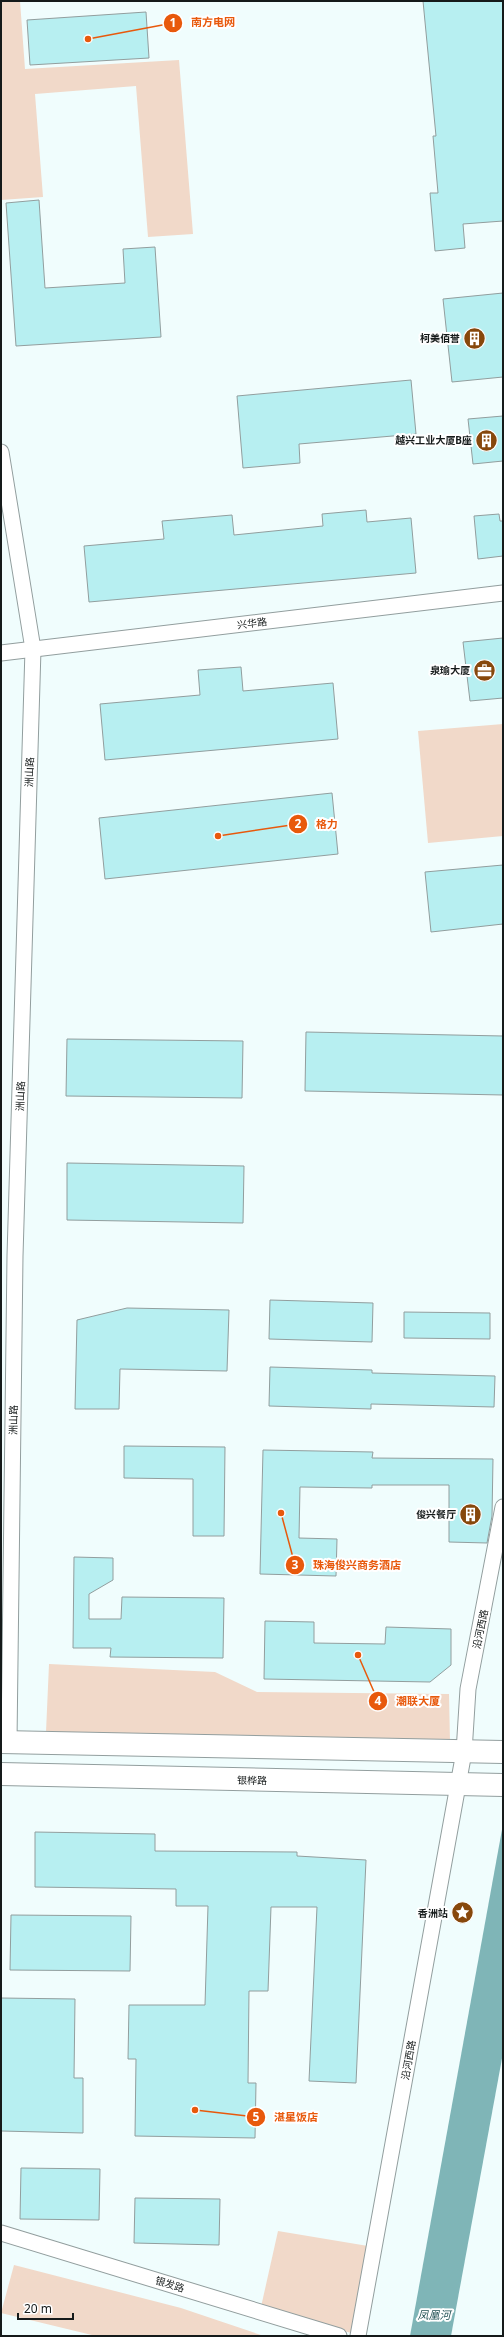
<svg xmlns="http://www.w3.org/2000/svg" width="504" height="2337" font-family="'Noto Sans','Noto Sans SC',sans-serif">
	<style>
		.green { fill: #f1d9c9 }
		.water { fill: #7fb5b7 }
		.building { fill: #b7eff1; stroke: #929e9e }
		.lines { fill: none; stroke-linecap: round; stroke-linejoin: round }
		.minor-casing { stroke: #929e9e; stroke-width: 17 }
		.secondary-casing { stroke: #929e9e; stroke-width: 24 }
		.minor { stroke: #fff; stroke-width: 15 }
		.secondary { stroke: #fff; stroke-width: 22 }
		.labels { text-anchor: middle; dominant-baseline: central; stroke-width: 4; stroke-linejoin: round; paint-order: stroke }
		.poi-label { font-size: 10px; font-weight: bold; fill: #151a1a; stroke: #fff; text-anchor: end }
		.street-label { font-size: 10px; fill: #151a1a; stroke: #fff }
		.water-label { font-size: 11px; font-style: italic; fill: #1d4d50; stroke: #fff }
		.leader { fill: none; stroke: #e8590c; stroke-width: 1.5 }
		.callout-dot { fill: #e8590c; stroke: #fff; stroke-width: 1.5 }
		.mark-label { font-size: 12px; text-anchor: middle; font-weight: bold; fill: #fff }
		.callout-label { font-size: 11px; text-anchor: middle; font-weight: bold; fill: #e8590c; stroke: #fff; stroke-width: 4; stroke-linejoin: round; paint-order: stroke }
	</style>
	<rect width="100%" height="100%" fill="#f0fdfd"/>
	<g class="green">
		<polygon points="1,1 20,1 25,69 179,60 193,234 148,237 136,86 35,94 43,197 1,200"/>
		<polygon points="503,724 503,836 428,843 418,731"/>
		<polygon points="49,1664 215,1672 257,1692 449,1694 450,1742 46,1732"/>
		<polygon points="278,2231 368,2246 351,2333 261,2307"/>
		<polygon points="14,2265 181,2308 264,2336 96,2336 1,2313"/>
	</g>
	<polygon class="water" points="503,1824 503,2053 451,2336 410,2336"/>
	<g class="building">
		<polygon points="423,1 503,1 503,221 463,224 465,248 435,251 430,193 438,193 433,136 436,136"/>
		<polygon points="146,12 149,58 30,65 27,20"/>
		<polygon points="39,200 45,288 125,283 123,249 155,247 161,337 16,346 6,203"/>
		<polygon points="503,293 503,377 452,382 443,299"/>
		<polygon points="411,380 416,434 299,444 300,463 243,468 237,396"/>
		<polygon points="503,416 503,461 473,464 468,419"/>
		<polygon points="366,510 367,522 411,518 416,573 89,602 84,546 164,539 162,521 232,515 234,535 323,526 322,514"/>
		<polygon points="499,514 500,521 503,521 503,556 478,559 474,516"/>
		<polygon points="503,638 503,698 470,701 463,642"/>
		<polygon points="241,667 243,691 333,683 338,739 105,760 100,704 200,695 198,670"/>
		<polygon points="332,793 338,854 105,879 99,818"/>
		<polygon points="503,865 503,924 431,932 425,872"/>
		<polygon points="306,1032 503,1036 503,1095 305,1091"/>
		<polygon points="67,1039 243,1041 242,1098 66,1096"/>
		<polygon points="67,1163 244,1166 243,1223 67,1220"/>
		<polygon points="270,1300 373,1303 372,1342 269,1339"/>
		<polygon points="127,1308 229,1310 227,1371 120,1369 119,1409 75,1409 77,1320"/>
		<polygon points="404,1312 490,1313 490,1339 404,1338"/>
		<polygon points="270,1367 372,1370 372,1373 495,1376 494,1407 371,1404 371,1409 269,1406"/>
		<polygon points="124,1446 225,1447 224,1536 193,1536 193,1479 124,1478"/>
		<polygon points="263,1450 373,1452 372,1458 493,1459 492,1516 487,1543 449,1542 449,1485 372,1485 372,1488 300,1487 299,1538 337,1539 336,1576 260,1574"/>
		<polygon points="74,1557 113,1558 113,1580 89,1594 89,1619 121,1619 122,1597 224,1598 223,1658 110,1657 111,1648 73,1648"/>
		<polygon points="265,1621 314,1622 314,1643 385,1644 386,1627 451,1629 451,1665 430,1682 264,1679"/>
		<polygon points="35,1832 155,1834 155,1851 297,1852 297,1856 366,1860 356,2083 309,2081 317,1907 271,1907 268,1991 249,1991 248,2083 256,2083 255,2138 135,2136 136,2059 128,2059 129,2005 205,2005 208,1906 176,1906 176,1889 35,1887"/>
		<polygon points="11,1915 131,1916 130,1971 10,1970"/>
		<polygon points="1,1998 75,1999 74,2078 83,2078 83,2133 1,2131"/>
		<polygon points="21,2168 100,2169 99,2220 20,2219"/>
		<polygon points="135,2198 220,2199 219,2245 134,2243"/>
	</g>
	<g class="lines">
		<defs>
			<g id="minor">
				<polyline points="1,452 33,649 15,1256 9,1742"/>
				<polyline points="1,653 503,593"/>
				<polyline points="1,2233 339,2336"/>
				<polyline points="358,2336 464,1752 468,1689 503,1507"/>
			</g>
			<g id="secondary">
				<polyline points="1,1742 503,1752"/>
				<polyline points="1,1774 503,1785"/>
			</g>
		</defs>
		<use href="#minor" class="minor-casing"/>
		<use href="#secondary" class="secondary-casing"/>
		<use href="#minor" class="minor"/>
		<use href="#secondary" class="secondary"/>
	</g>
	<defs>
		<symbol id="building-disc" viewBox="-11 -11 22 22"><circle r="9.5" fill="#87480c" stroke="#fff"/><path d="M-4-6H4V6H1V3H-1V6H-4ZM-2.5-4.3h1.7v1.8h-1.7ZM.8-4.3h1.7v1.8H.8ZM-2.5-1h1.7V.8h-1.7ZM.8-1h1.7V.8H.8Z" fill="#fff"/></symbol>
		<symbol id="office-disc" viewBox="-11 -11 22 22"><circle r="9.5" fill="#87480c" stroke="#fff"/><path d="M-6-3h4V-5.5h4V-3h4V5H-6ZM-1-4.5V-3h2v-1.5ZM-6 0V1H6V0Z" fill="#fff"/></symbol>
		<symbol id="sight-disc" viewBox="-11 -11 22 22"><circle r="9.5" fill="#87480c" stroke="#fff"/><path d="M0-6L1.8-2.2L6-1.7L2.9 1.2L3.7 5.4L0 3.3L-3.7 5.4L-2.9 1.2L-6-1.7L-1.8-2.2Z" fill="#fff"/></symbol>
	</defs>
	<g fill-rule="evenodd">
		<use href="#building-disc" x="462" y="326" width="25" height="25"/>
		<use href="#building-disc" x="474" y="428" width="25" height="25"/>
		<use href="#office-disc" x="472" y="658" width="25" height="25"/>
		<use href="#building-disc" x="458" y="1502" width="25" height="25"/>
		<use href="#sight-disc" x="450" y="1900" width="25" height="25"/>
	</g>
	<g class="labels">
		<g class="poi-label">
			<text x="460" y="338">柯美佰誉</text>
			<text x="472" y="440">越兴工业大厦B座</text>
			<text x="470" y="670">泉瑜大厦</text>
			<text x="456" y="1514">俊兴餐厅</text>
			<text x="448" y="1913">香洲站</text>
		</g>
		<g class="street-label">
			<text transform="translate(252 623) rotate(-7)">兴华路</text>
			<text transform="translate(29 772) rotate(-88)">洲山路</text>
			<text transform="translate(20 1096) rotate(-88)">洲山路</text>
			<text transform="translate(13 1420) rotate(-89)">洲山路</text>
			<text transform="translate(480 1629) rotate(-78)">沿河西路</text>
			<text transform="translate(252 1780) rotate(1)">银桦路</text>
			<text transform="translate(408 2060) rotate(-80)">沿河西路</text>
			<text transform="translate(170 2284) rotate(17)">银发路</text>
		</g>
		<g class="water-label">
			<text x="434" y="2314">凤凰河</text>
		</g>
	</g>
	<path class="leader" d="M88 39L173 23M218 836L298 824M281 1513L295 1565M358 1655L378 1701M195 2110L256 2117"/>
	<g class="callout-dot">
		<circle cx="88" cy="39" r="4"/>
		<circle cx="218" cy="836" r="4"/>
		<circle cx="281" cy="1513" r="4"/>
		<circle cx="358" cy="1655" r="4"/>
		<circle cx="195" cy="2110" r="4"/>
		<circle cx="173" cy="23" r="10"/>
		<circle cx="298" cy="824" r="10"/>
		<circle cx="295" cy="1565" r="10"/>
		<circle cx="378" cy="1701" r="10"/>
		<circle cx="256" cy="2117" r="10"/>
	</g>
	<g class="mark-label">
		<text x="173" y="27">1</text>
		<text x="298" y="828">2</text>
		<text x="295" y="1569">3</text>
		<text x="378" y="1705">4</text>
		<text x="256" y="2121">5</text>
	</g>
	<g class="callout-label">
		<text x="213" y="26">南方电网</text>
		<text x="327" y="828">格力</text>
		<text x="357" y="1569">珠海俊兴商务酒店</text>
		<text x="418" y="1705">潮联大厦</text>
		<text x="296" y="2121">湛星饭店</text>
	</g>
	<rect width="504" height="2337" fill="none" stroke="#151a1a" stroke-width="4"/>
	<path d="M18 2313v6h55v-6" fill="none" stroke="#151a1a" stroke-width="2"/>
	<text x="24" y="2313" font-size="12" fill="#151a1a" stroke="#ffffff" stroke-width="3" paint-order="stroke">20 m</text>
</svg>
